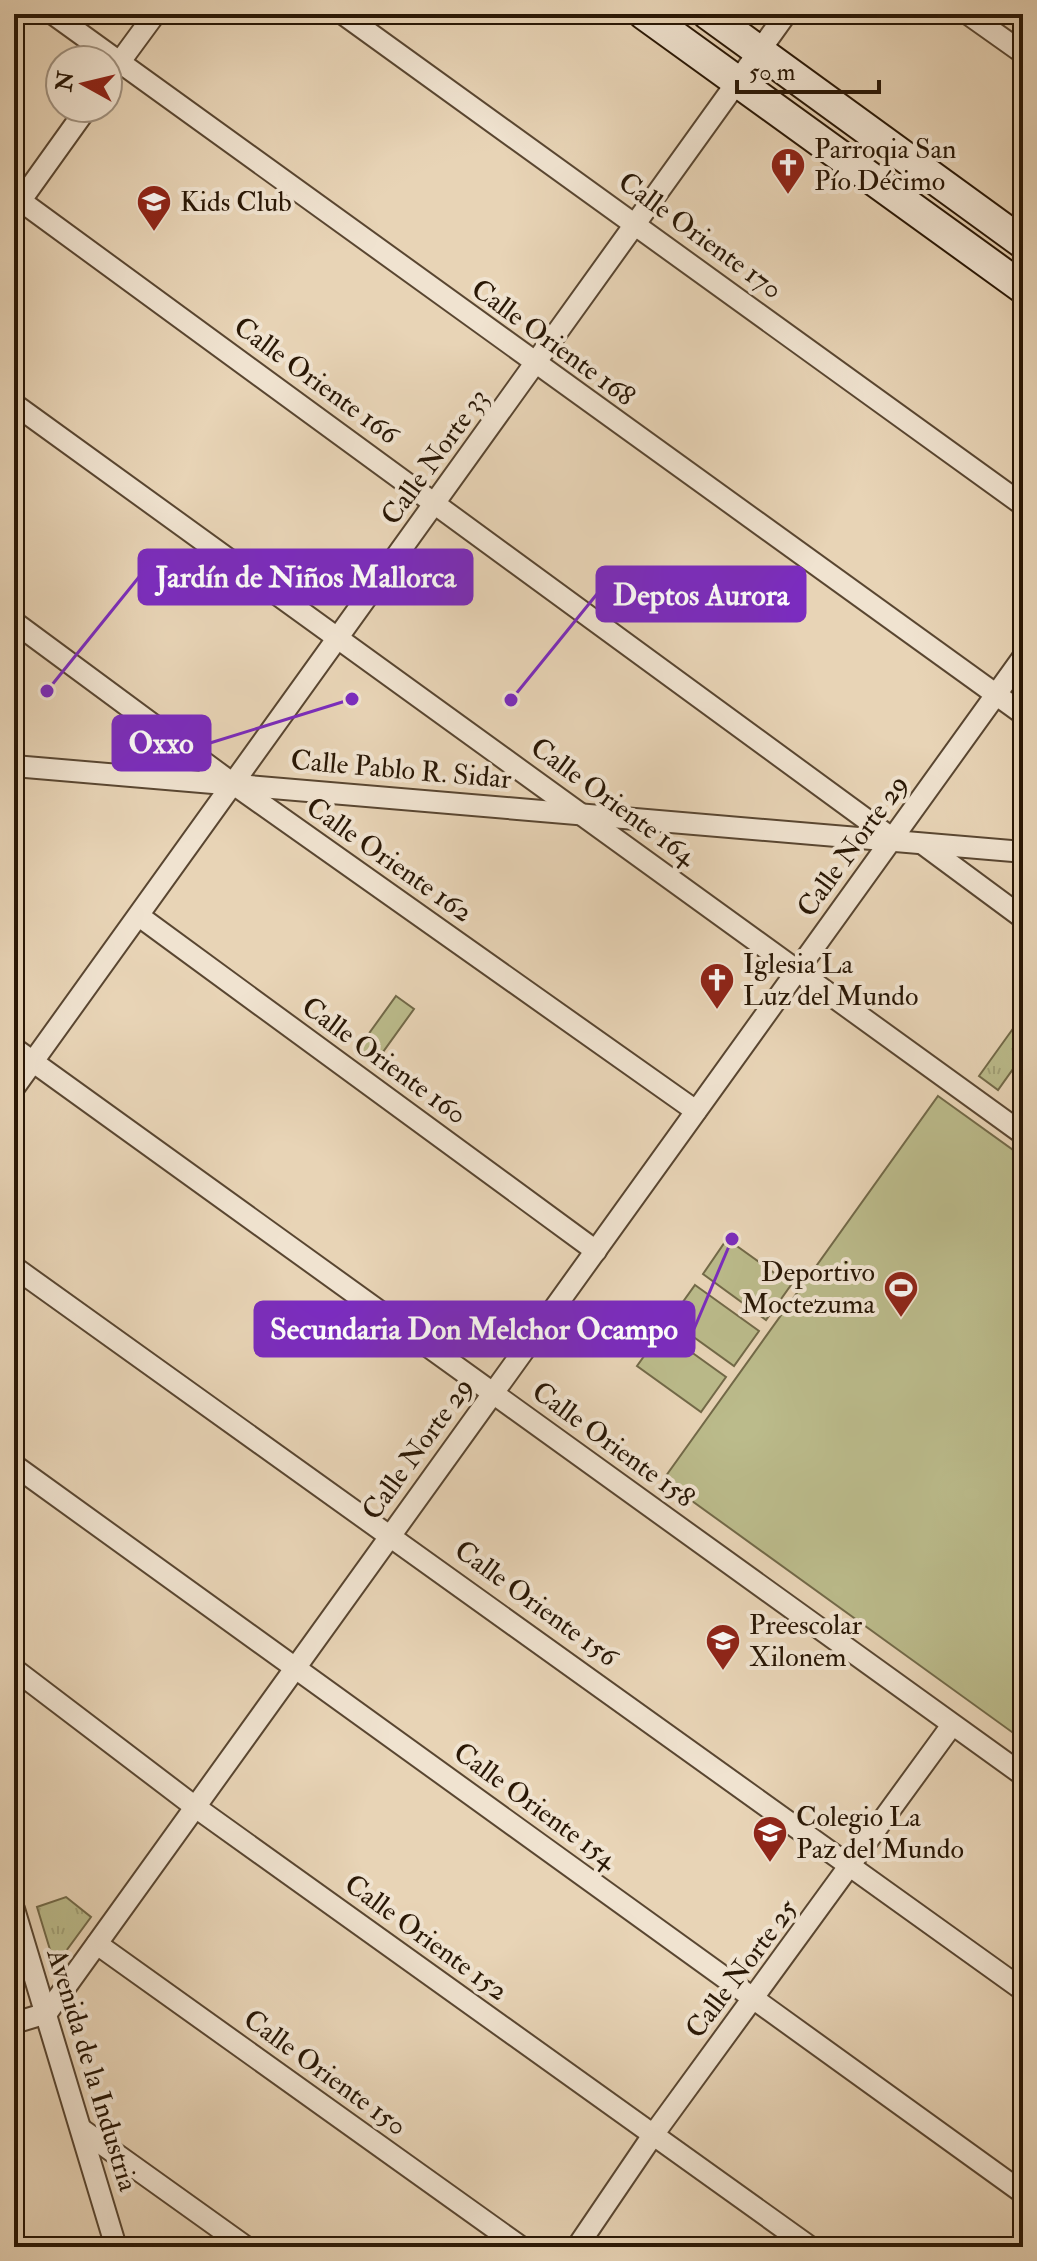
<svg xmlns="http://www.w3.org/2000/svg" width="1037" height="2261" font-family="'IM FELL Double Pica',serif">
	<style>
		.grass { fill: url(#grass-tufts); stroke: #726948; stroke-width: 2 }
		.green { fill: #bbbb8b; stroke: #726948; stroke-width: 2 }
		.lines { fill: none; stroke-linecap: round; stroke-linejoin: round }
		.street-casing { stroke: #594631; stroke-width: 24 }
		.secondary-casing { stroke: #291705; stroke-width: 34 }
		.street { stroke: #f0e3d0; stroke-width: 20 }
		.secondary { stroke: #f0e3d0; stroke-width: 30 }
		.labels { text-anchor: middle; dominant-baseline: central; stroke-width: 8; stroke-linejoin: round; paint-order: stroke }
		.poi-label { font-size: 28px; fill: #291705; stroke: #f0e3d0; text-anchor: start }
		.street-label { font-size: 28px; fill: #291705; stroke: #f0e3d0 }
		.leader { fill: none; stroke: #7b2cbf; stroke-width: 3 }
		.callout-dot { fill: #7b2cbf; stroke: #f0e3d0; stroke-width: 3 }
		.callout { fill: #7b2cbf; stroke: #7b2cbf; stroke-width: 3 }
		.callout-label { font-size: 30px; text-anchor: middle; font-weight: bold; fill: #fff }
	</style>
	<defs>
		<pattern id="grass-tufts" width="24" height="20" patternUnits="userSpaceOnUse" patternTransform="scale(2)"><rect width="24" height="20" fill="#bbbb8b"/><path d="M3 7l-1-3M5 7V3M7 7l1-3M15 17l-1-3M17 17v-4M19 17l1-3" fill="none" stroke="#a1a076"/></pattern>
	</defs>
	<rect width="100%" height="100%" fill="#e8d4b6"/>
	<filter id="stains"><feTurbulence type="fractalNoise" baseFrequency=".0025" numOctaves="4"/><feColorMatrix values="0 0 0 0 .2 0 0 0 0 .09 0 0 0 0 .02 0 0 0 .5 -.17"/></filter>
	<radialGradient id="worn" r=".72"><stop offset=".6" stop-color="#630" stop-opacity="0"/><stop offset="1" stop-color="#630" stop-opacity=".3"/></radialGradient>
	<g class="grass">
		<polygon points="1017,1023 1023,1027 1023,1055 998,1090 979,1076"/>
		<polygon points="66,1897 91,1917 55,1966 37,1907"/>
	</g>
	<g class="green">
		<polygon points="396,996 414,1009 375,1063 357,1050"/>
		<polygon points="938,1096 1023,1157 1023,1740 663,1480"/>
		<polygon points="727,1239 791,1285 766,1320 703,1274"/>
		<polygon points="695,1285 759,1331 734,1366 670,1320"/>
		<polygon points="662,1331 726,1377 701,1412 637,1366"/>
	</g>
	<g class="lines">
		<defs>
			<g id="street">
				<polyline points="53,14 1023,714"/>
				<polyline points="343,14 1023,505"/>
				<polyline points="968,14 1023,53"/>
				<polyline points="108,78 155,14"/>
				<polyline points="14,196 893,839"/>
				<polyline points="14,210 87,108"/>
				<polyline points="14,404 1023,1134"/>
				<polyline points="14,622 232,783 696,1111"/>
				<polyline points="14,766 1023,852"/>
				<polyline points="923,844 1023,918"/>
				<polyline points="139,916 596,1251"/>
				<polyline points="14,1048 1023,1775"/>
				<polyline points="14,1088 786,14"/>
				<polyline points="14,1267 1023,1990"/>
				<polyline points="14,1465 1023,2193"/>
				<polyline points="14,1669 194,1806 810,2247"/>
				<polyline points="14,1909 116,2247"/>
				<polyline points="97,1944 521,2247"/>
				<polyline points="14,2023 47,2013 1023,657"/>
				<polyline points="81,2129 246,2247"/>
				<polyline points="577,2247 653,2135 952,1725"/>
			</g>
			<g id="secondary">
				<polyline points="644,14 1023,288"/>
				<polyline points="708,14 1023,243"/>
			</g>
		</defs>
		<use href="#street" class="street-casing"/>
		<use href="#secondary" class="secondary-casing"/>
		<use href="#street" class="street"/>
		<use href="#secondary" class="secondary"/>
	</g>
	<defs>
		<symbol id="church-pin" viewBox="-11 -11 22 30"><path d="M0 17L-7.5 6A9.5 9.5 0 1 1 7.5 6Z" fill="#8f2418" stroke="#f0e3d0"/><path d="M-1.2-6h2.4v3.5h3.3v2.4h-3.3V6h-2.4V-.1h-3.3v-2.4h3.3Z" fill="#fff"/></symbol>
		<symbol id="school-pin" viewBox="-11 -11 22 30"><path d="M0 17L-7.5 6A9.5 9.5 0 1 1 7.5 6Z" fill="#8f2418" stroke="#f0e3d0"/><path d="M0-5L7-2L0 1L-7-2ZM-4 1L0 2.5L4 1V4Q0 6-4 4Z" fill="#fff"/></symbol>
		<symbol id="stadium-pin" viewBox="-11 -11 22 30"><path d="M0 17L-7.5 6A9.5 9.5 0 1 1 7.5 6Z" fill="#8f2418" stroke="#f0e3d0"/><path d="M0-5a6.5 5 0 1 0 0 10a6.5 5 0 1 0 0-10ZM-3.5-1.8h7v3.6h-7Z" fill="#fff"/></symbol>
	</defs>
	<g fill-rule="evenodd">
		<use href="#church-pin" x="768" y="145" width="40" height="54"/>
		<use href="#school-pin" x="134" y="182" width="40" height="54"/>
		<use href="#church-pin" x="697" y="960" width="40" height="54"/>
		<use href="#stadium-pin" x="881" y="1268" width="40" height="54"/>
		<use href="#school-pin" x="703" y="1621" width="40" height="54"/>
		<use href="#school-pin" x="750" y="1813" width="40" height="54"/>
	</g>
	<g class="labels">
		<g class="poi-label">
			<text x="814" y="149">Parroqia San<tspan x="814" dy="32">Pío Décimo</tspan></text>
			<text x="180" y="202">Kids Club</text>
			<text x="743" y="964">Iglesia La<tspan x="743" dy="32">Luz del Mundo</tspan></text>
			<text x="875" y="1272" text-anchor="end">Deportivo<tspan x="875" dy="32">Moctezuma</tspan></text>
			<text x="749" y="1625">Preescolar<tspan x="749" dy="32">Xilonem</tspan></text>
			<text x="796" y="1817">Colegio La<tspan x="796" dy="32">Paz del Mundo</tspan></text>
		</g>
		<g class="street-label">
			<text transform="translate(700 236) rotate(36)">Calle Oriente 170</text>
			<text transform="translate(553 343) rotate(36)">Calle Oriente 168</text>
			<text transform="translate(316 381) rotate(36)">Calle Oriente 166</text>
			<text transform="translate(435 457) rotate(-54)">Calle Norte 33</text>
			<text transform="translate(401 770) rotate(5)">Calle Pablo R. Sidar</text>
			<text transform="translate(613 802) rotate(36)">Calle Oriente 164</text>
			<text transform="translate(853 846) rotate(-54)">Calle Norte 29</text>
			<text transform="translate(389 860) rotate(35)">Calle Oriente 162</text>
			<text transform="translate(384 1061) rotate(36)">Calle Oriente 160</text>
			<text transform="translate(613 1445) rotate(36)">Calle Oriente 158</text>
			<text transform="translate(418 1449) rotate(-54)">Calle Norte 29</text>
			<text transform="translate(536 1604) rotate(36)">Calle Oriente 156</text>
			<text transform="translate(535 1806) rotate(36)">Calle Oriente 154</text>
			<text transform="translate(426 1938) rotate(36)">Calle Oriente 152</text>
			<text transform="translate(742 1969) rotate(-53)">Calle Norte 25</text>
			<text transform="translate(92 2070) rotate(73)">Avenida de la Industria</text>
			<text transform="translate(325 2073) rotate(36)">Calle Oriente 150</text>
		</g>
	</g>
	<path class="leader" d="M47 691L139 577M511 700L597 594M352 699L210 743M732 1239L694 1329"/>
	<g class="callout-dot">
		<circle cx="47" cy="691" r="8"/>
		<circle cx="511" cy="700" r="8"/>
		<circle cx="352" cy="699" r="8"/>
		<circle cx="732" cy="1239" r="8"/>
	</g>
	<g class="callout">
		<rect x="139" y="550" width="333" height="54" rx="8"/>
		<rect x="597" y="567" width="208" height="54" rx="8"/>
		<rect x="113" y="716" width="97" height="54" rx="8"/>
		<rect x="255" y="1302" width="439" height="54" rx="8"/>
	</g>
	<g class="callout-label">
		<text x="306" y="587">Jardín de Niños Mallorca</text>
		<text x="701" y="605">Deptos Aurora</text>
		<text x="161" y="753">Oxxo</text>
		<text x="474" y="1339">Secundaria Don Melchor Ocampo</text>
	</g>
	<rect width="1037" height="2261" fill="none" stroke="#e8d4b6" stroke-width="48"/>
	<rect x="16" y="16" width="1005" height="2229" fill="none" stroke="#291705" stroke-width="4"/>
	<rect x="24" y="24" width="989" height="2213" fill="none" stroke="#291705" stroke-width="2"/>
	<g transform="translate(84 84) rotate(278)"><circle r="38" fill="#f0e3d0" stroke="#a0917f" stroke-width="2"/>
	<path d="M0-6L14 30L0 20L-14 30Z" fill="#8f2418"/>
	<text y="-12" font-size="22" font-weight="bold" text-anchor="middle" fill="#291705">N</text>
	</g>
	<path d="M737 80v12h142v-12" fill="none" stroke="#291705" stroke-width="4"/>
	<text x="749" y="80" font-size="24" fill="#291705" stroke="#f0e3d0" stroke-width="6" paint-order="stroke">50 m</text>
	<rect width="100%" height="100%" filter="url(#stains)"/>
	<rect width="100%" height="100%" fill="url(#worn)"/>
</svg>
